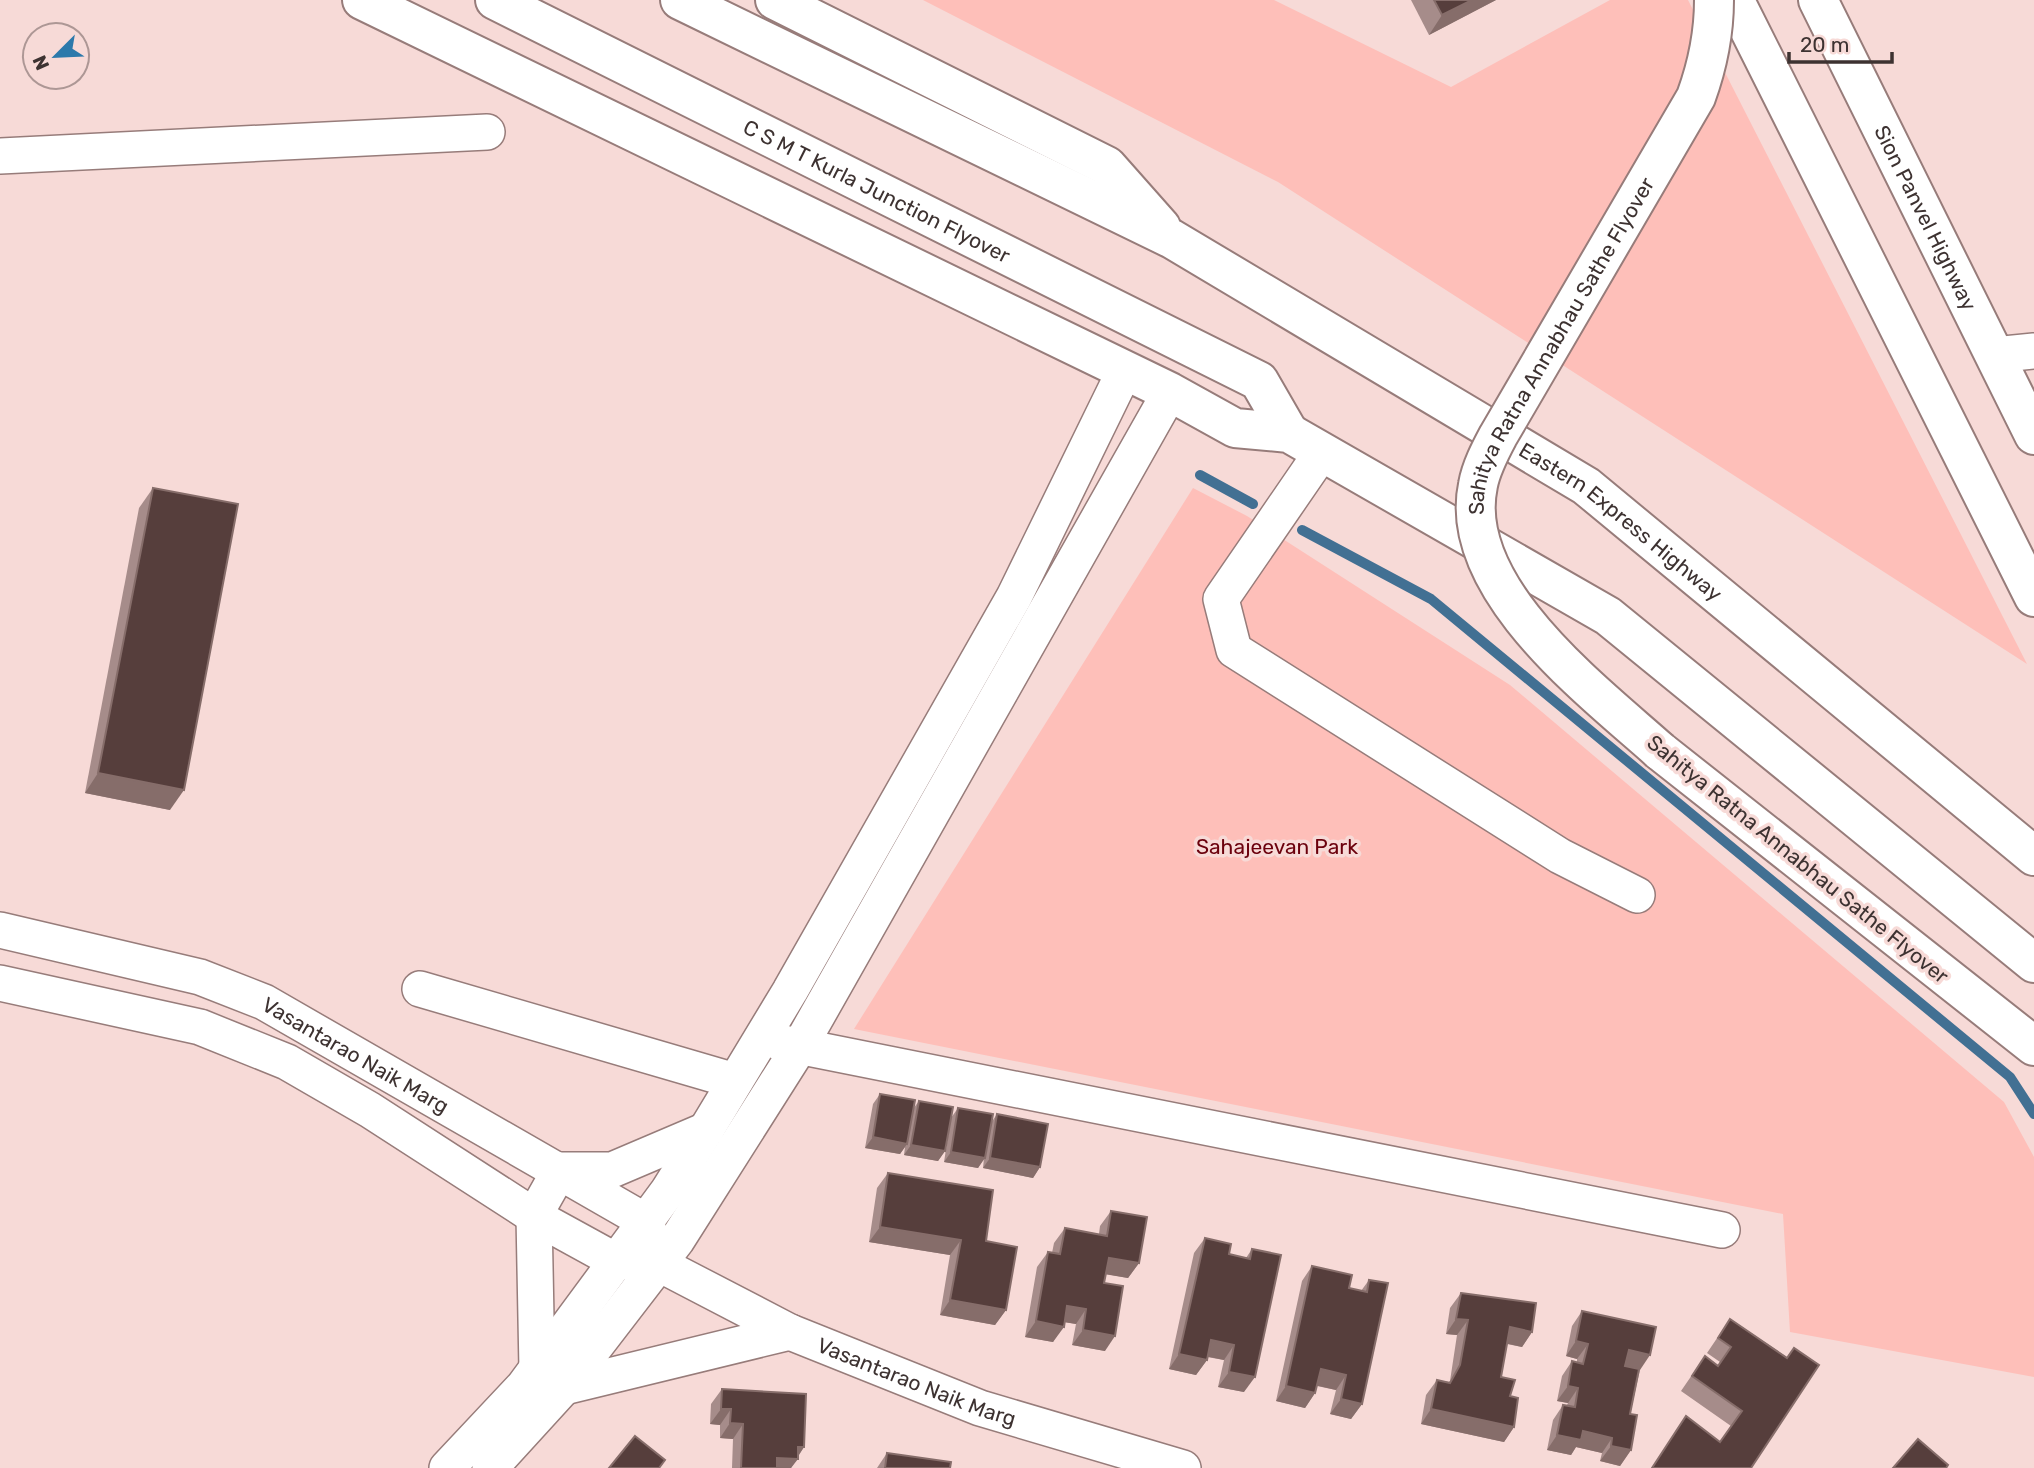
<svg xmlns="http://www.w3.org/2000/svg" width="2034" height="1468" font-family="Rubik,sans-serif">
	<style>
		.green { fill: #febfb9 }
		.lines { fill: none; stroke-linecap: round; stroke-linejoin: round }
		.stream { stroke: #427093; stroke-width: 10 }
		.minor-casing { stroke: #977c7a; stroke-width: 38 }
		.highway-casing { stroke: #977c7a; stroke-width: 42 }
		.minor { stroke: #fff; stroke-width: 35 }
		.highway { stroke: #fff; stroke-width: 38 }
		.highway-bridge-casing { stroke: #977c7a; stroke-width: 42; stroke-linecap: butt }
		.highway-bridge { stroke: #fff; stroke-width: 38 }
		.wall { fill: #a68c8a }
		.shaded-wall { fill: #866d6a }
		.building { fill: #563e3c; stroke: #866d6a; stroke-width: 2 }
		.labels { text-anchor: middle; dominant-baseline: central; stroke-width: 7; stroke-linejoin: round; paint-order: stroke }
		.street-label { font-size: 21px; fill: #3d3231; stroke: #f7dad7 }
		.park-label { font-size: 21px; fill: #6b010d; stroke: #f7dad7 }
	</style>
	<rect width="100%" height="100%" fill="#f7dad7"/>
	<g class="green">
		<polygon points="923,0 1274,0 1451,87 1610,0 1688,0 2027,664 1278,182"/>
		<polygon points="1193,488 1247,516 1510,685 2004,1102 2034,1157 2034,1377 1790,1332 1783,1214 854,1029"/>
	</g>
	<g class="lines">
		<g class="stream">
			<polyline points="1200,475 1253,504"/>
			<polyline points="1302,530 1431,599 2010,1077 2034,1114"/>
		</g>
		<defs>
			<g id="minor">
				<polyline points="0,156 487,132"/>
				<polyline points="1994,355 2034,351"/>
				<polyline points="1322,452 1221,599 1234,650 1560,856 1637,895"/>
				<path id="s1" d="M0,930l200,47 64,25 381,219 8,20"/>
				<path id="s2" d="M0,983l200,44 87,35 83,48 164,106 82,45 45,4 129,67 190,76 203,60"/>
				<polyline points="420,989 735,1081"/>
				<polyline points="778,1042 1722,1230"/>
				<polyline points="537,1370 534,1216 560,1170 612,1170 706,1130"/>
				<polyline points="564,1387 790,1332"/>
				<polyline points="447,1468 524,1386 668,1191 706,1130 790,991 1014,597 1125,370"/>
				<polyline points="490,1468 564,1387 677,1240 800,1046 1170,392"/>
			</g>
			<g id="highway">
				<polyline points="362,0 1170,392 1235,428 1289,433 1608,616 2034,963"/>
				<path id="s3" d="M495,0l764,381 30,52"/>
				<path id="s4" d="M680,0l492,239 414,247 448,370"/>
				<polyline points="775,0 1107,166 1161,227"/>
				<polyline points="1732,0 1739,9 2034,597"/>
				<path id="s5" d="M1818,0l216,435"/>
				<polyline points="1660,751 2034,1046"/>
			</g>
		</defs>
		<use href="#minor" class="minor-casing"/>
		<use href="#highway" class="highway-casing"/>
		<use href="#minor" class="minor"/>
		<use href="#highway" class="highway"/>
		<defs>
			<g id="highway-bridge">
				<path id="s6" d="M1660,751c-67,-60 -204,-163 -182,-266 3,-17 12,-34 20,-49l198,-339c12,-33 18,-62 18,-97"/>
			</g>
		</defs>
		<use href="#highway-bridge" class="highway-bridge-casing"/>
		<use href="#highway-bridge" class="highway-bridge"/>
	</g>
	<g class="wall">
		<polygon points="1411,0 1496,0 1429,35"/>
		<polygon points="153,488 170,810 85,793 139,508"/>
		<polygon points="880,1094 913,1109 919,1101 945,1151 938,1161 904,1155 905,1147 900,1154 865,1148 873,1104"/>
		<polygon points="958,1108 991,1123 997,1114 1040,1167 1033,1178 983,1168 984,1158 978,1168 944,1162 951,1118"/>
		<polygon points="888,1173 986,1241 1006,1310 995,1325 940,1315 950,1255 869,1242 877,1188"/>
		<polygon points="1111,1211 1139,1263 1128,1278 1106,1274 1104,1283 1105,1351 1072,1345 1076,1324 1065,1322 1053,1342 1025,1337 1037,1267 1048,1252 1052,1253 1054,1243 1065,1228 1099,1234 1100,1226"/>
		<polygon points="1205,1238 1229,1254 1246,1258 1252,1249 1244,1392 1218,1387 1224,1360 1207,1357 1207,1360 1196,1375 1169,1369 1194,1253"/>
		<polygon points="1312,1266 1349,1288 1361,1291 1369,1280 1362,1404 1351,1419 1330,1414 1336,1390 1317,1386 1315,1393 1305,1408 1276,1401 1302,1281"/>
		<polygon points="1461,1293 1532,1332 1522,1347 1507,1344 1501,1377 1510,1396 1514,1427 1504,1442 1421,1424 1426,1395 1437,1380 1449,1382 1450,1381 1457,1335 1446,1334 1450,1308"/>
		<polygon points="1582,1311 1640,1370 1630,1414 1631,1450 1620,1466 1600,1461 1602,1453 1576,1447 1571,1455 1547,1450 1553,1420 1563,1405 1567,1405 1568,1403 1557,1401 1562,1376 1572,1361 1577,1362 1577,1359 1566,1356 1572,1326"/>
		<polygon points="1730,1319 1787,1357 1794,1348 1819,1365 1720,1442 1731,1426 1681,1391 1705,1356 1718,1365 1720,1362 1707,1353"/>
		<polygon points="722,1389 804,1447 791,1468 732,1468 733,1439 720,1438 720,1425 710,1424 711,1404"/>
		<polygon points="887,1453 950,1468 877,1468"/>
	</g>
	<g class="shaded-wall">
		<polygon points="1472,0 1496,0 1429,35 1442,15"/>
		<polygon points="98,773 184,790 170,810 85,793"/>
		<polygon points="873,1137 907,1144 900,1154 865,1148"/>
		<polygon points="911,1145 945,1151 938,1161 904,1155"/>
		<polygon points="951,1152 985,1158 978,1168 944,1162"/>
		<polygon points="990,1158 1040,1167 1033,1178 983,1168"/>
		<polygon points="880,1227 961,1240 950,1255 869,1242"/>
		<polygon points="1109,1258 1139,1263 1128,1278 1098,1273"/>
		<polygon points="950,1300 1006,1310 995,1325 940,1315"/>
		<polygon points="1067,1306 1086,1309 1076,1324 1057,1321"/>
		<polygon points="1456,1319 1468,1320 1457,1335 1446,1334"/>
		<polygon points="1036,1321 1064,1327 1053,1342 1025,1337"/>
		<polygon points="1510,1327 1532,1332 1522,1347 1500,1342"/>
		<polygon points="1083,1330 1115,1336 1105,1351 1072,1345"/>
		<polygon points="1211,1340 1234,1345 1224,1360 1200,1355"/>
		<polygon points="1576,1341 1588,1344 1577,1359 1566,1356"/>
		<polygon points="1629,1350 1650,1355 1640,1370 1618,1365"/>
		<polygon points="1179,1354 1207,1360 1196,1375 1169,1369"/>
		<polygon points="1321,1369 1346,1375 1336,1390 1310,1384"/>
		<polygon points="1229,1372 1255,1377 1244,1392 1218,1387"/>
		<polygon points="1286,1386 1315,1393 1305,1408 1276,1401"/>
		<polygon points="1568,1386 1578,1388 1568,1403 1557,1401"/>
		<polygon points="1341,1399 1362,1404 1351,1419 1330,1414"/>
		<polygon points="721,1409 731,1409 720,1425 710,1424"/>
		<polygon points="1431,1409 1514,1427 1504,1442 1421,1424"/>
		<polygon points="730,1423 743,1424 733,1439 720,1438"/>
		<polygon points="1583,1431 1612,1438 1602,1453 1576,1447 1571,1455 1547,1450 1557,1435"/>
		<polygon points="1611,1446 1631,1450 1620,1466 1600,1461"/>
		<polygon points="798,1447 804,1447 796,1459 798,1459 791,1468 770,1468 777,1458"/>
	</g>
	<g class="building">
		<polygon points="1434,0 1472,0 1442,15"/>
		<polygon points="153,488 238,504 184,790 98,773"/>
		<polygon points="880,1094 915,1100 907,1144 873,1137"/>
		<polygon points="919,1101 953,1107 945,1151 911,1145"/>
		<polygon points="958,1108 993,1114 985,1158 951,1152"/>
		<polygon points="997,1114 1048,1124 1040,1167 990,1158"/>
		<polygon points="888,1173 993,1190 986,1241 1017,1247 1006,1310 950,1300 961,1240 880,1227"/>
		<polygon points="1111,1211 1147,1217 1139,1263 1109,1258 1104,1283 1123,1286 1115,1336 1083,1330 1086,1309 1067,1306 1064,1327 1036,1321 1048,1252 1060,1254 1065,1228 1107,1236"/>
		<polygon points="1205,1238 1231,1244 1229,1254 1250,1259 1252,1249 1281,1255 1255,1377 1229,1372 1234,1345 1211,1340 1207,1360 1179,1354"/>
		<polygon points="1312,1266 1352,1275 1349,1288 1367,1292 1369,1280 1388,1283 1362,1404 1341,1399 1346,1375 1321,1369 1315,1393 1286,1386"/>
		<polygon points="1461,1293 1536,1303 1532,1332 1510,1327 1501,1377 1515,1380 1510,1396 1518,1398 1514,1427 1431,1409 1437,1380 1450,1383 1460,1365 1468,1320 1456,1319"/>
		<polygon points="1582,1311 1656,1327 1650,1355 1629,1350 1625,1366 1639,1369 1630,1414 1637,1415 1631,1450 1611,1446 1612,1438 1583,1431 1581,1440 1557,1435 1563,1405 1575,1407 1578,1388 1568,1386 1572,1361 1583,1364 1588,1344 1576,1341"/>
		<polygon points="1730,1319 1787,1358 1794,1348 1819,1365 1751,1468 1652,1468 1686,1416 1720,1442 1742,1411 1692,1376 1705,1356 1718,1366 1731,1347 1718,1338"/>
		<polygon points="722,1389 806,1394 804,1447 798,1447 798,1459 777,1458 777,1468 741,1468 743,1424 730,1423 731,1409 721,1409"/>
		<polygon points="635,1436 665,1460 659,1468 609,1468"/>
		<polygon points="1918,1439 1948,1465 1946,1468 1893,1468"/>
		<polygon points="887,1453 951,1462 950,1468 885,1468"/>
	</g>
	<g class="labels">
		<g class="street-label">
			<text stroke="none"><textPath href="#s3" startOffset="427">C S M T Kurla Junction Flyover</textPath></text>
			<text stroke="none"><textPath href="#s5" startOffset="243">Sion Panvel Highway</textPath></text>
			<text stroke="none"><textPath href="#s6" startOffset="497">Sahitya Ratna Annabhau Sathe Flyover</textPath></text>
			<text stroke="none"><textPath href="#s4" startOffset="1078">Eastern Express Highway</textPath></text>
			<text transform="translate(1798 859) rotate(39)">Sahitya Ratna Annabhau Sathe Flyover</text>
			<text stroke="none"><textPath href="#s1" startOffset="380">Vasantarao Naik Marg</textPath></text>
			<text stroke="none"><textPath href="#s2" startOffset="1010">Vasantarao Naik Marg</textPath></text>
		</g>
		<g class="park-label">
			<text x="1277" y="846">Sahajeevan Park</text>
		</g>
	</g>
	<g transform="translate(56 56) rotate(246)"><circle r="33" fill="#f7dad7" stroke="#ad9795" stroke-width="2"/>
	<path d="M0-5L12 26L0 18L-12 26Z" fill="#2c79ab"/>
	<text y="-10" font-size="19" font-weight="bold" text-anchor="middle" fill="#3d3231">N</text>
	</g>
	<path d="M1789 52v10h103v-10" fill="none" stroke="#3d3231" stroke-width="3.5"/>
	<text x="1800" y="52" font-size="21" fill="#3d3231" stroke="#f7dad7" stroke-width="5" paint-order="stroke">20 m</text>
</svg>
